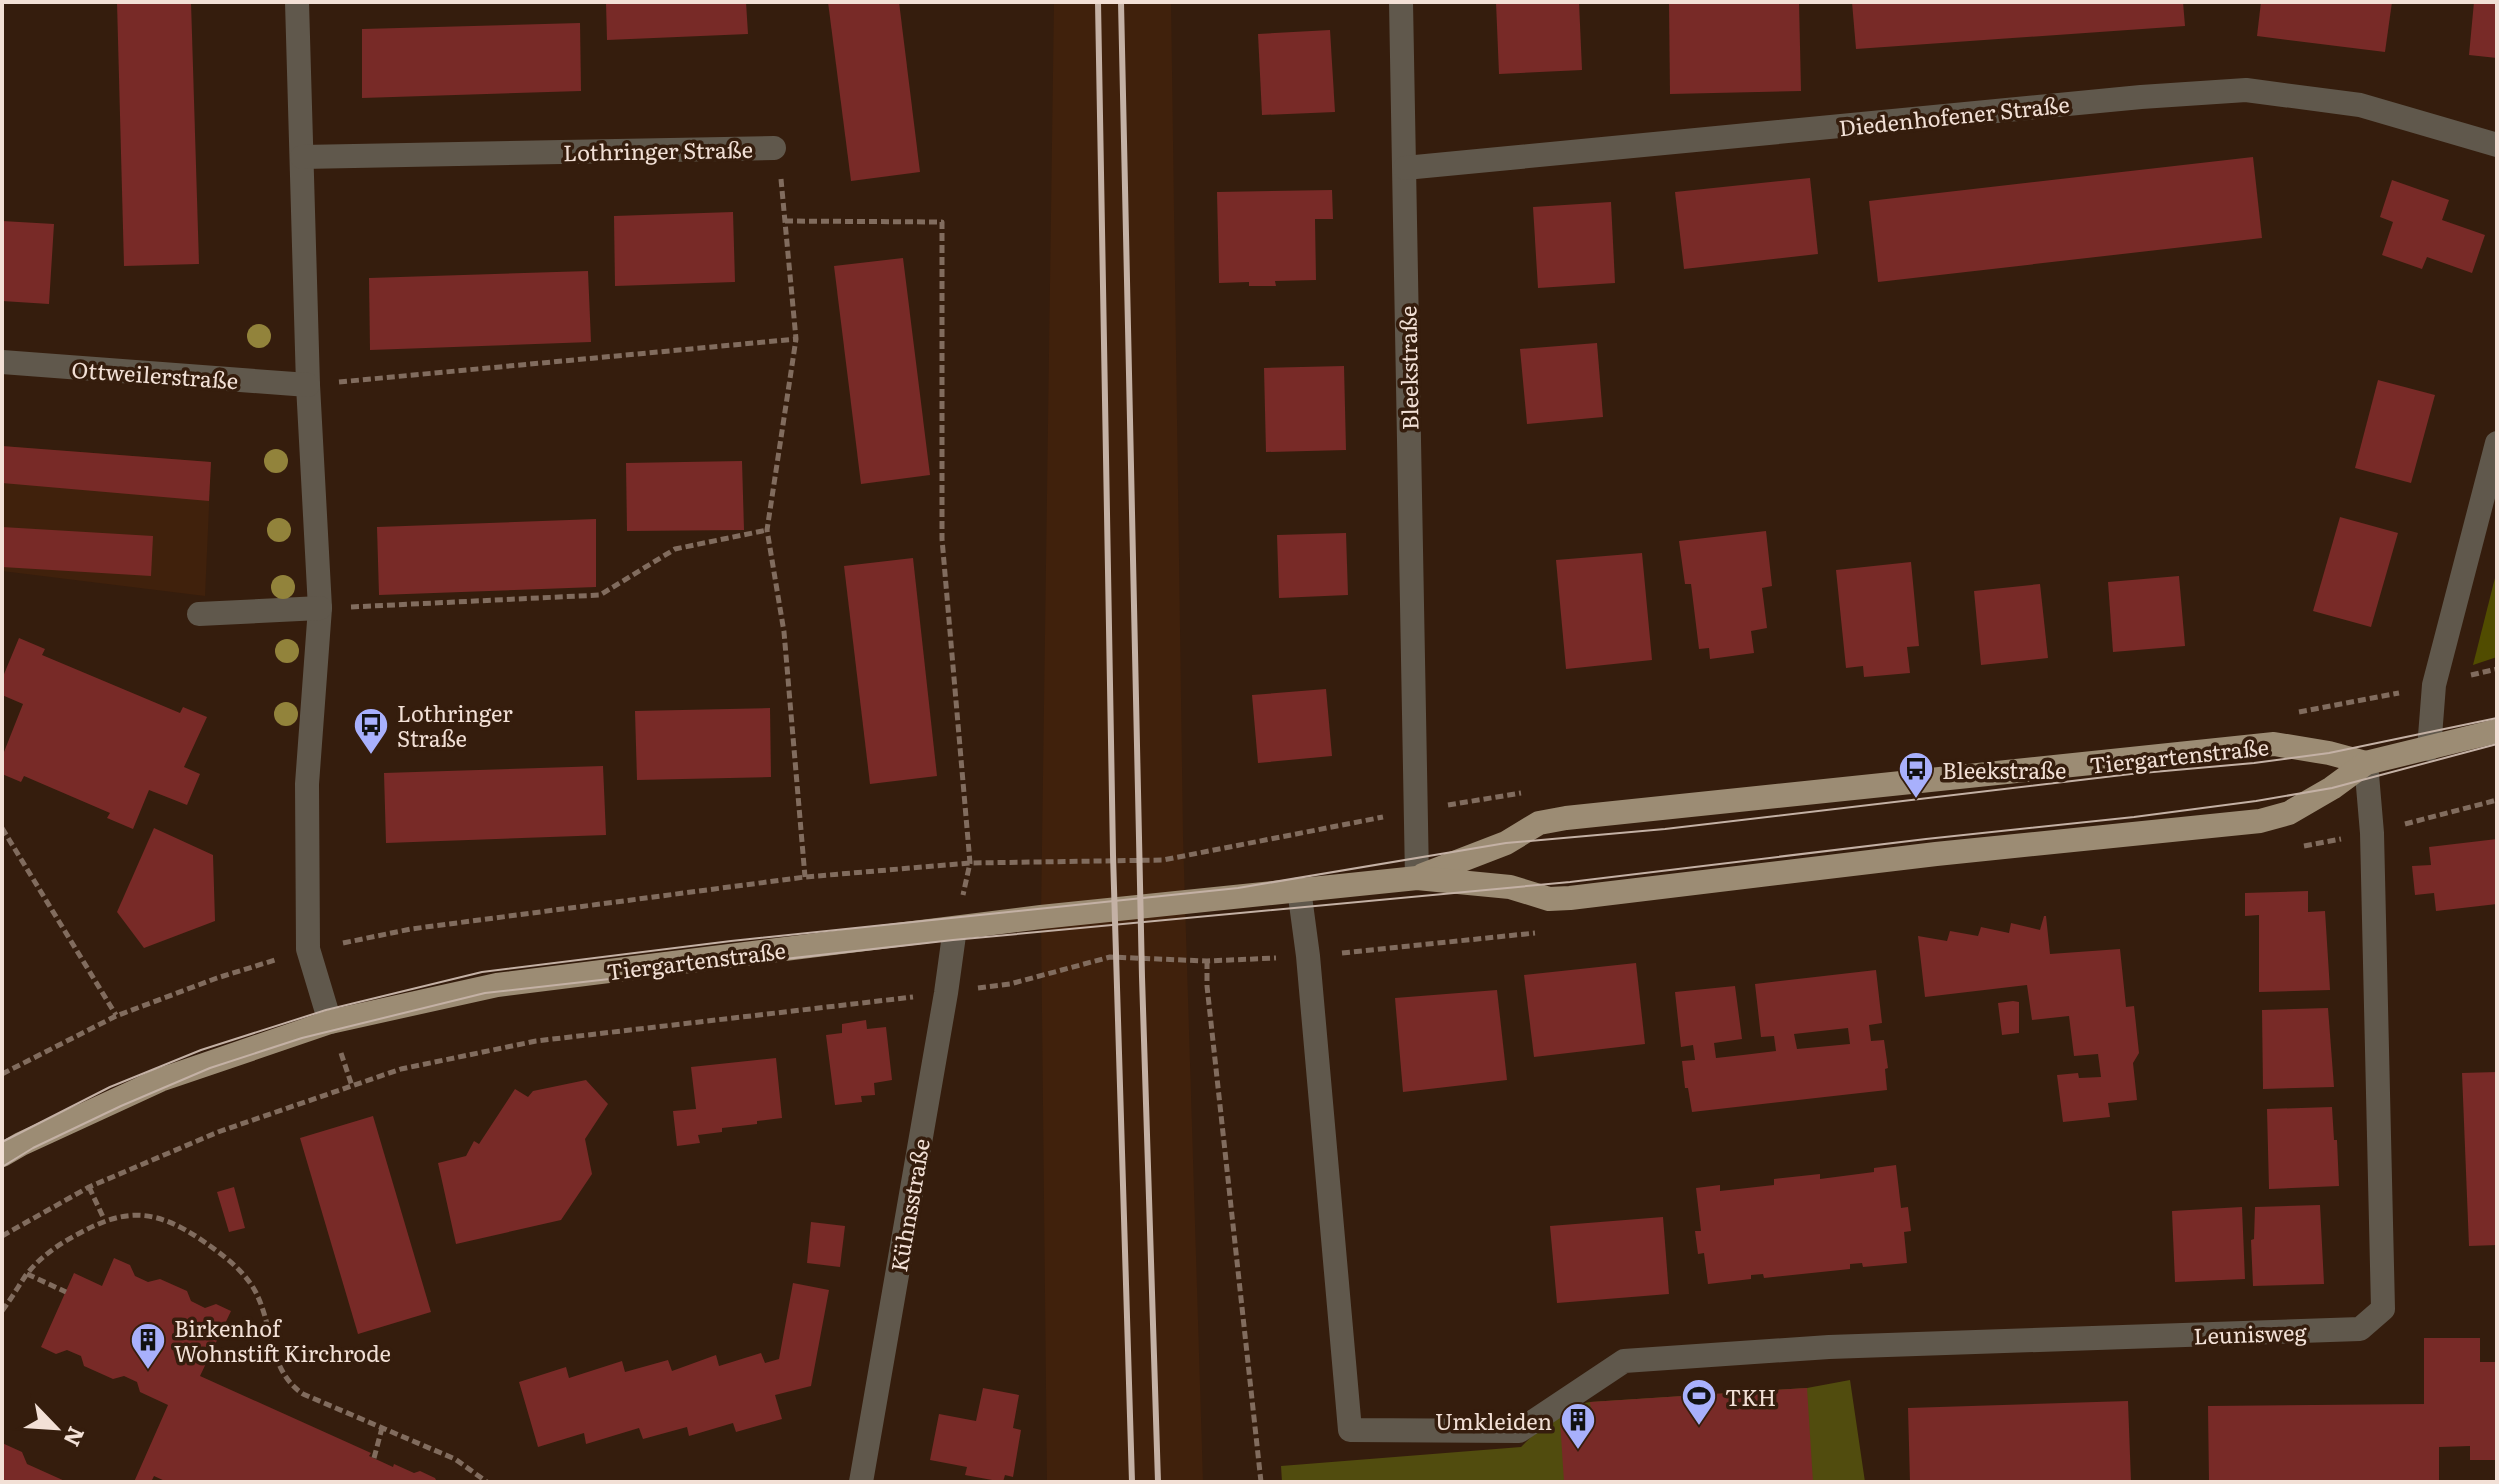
<svg xmlns="http://www.w3.org/2000/svg" width="2499" height="1484" font-family="Literata,serif">
	<style>
		.built { fill: #40210c }
		.green { fill: #514c0e }
		.forest { fill: #514c00 }
		.building { fill: #782a27; fill-rule: evenodd }
		.lines { fill: none; stroke-linecap: round; stroke-linejoin: round }
		.path { stroke: #816c5e; stroke-width: 5; stroke-dasharray: 8 4; stroke-linecap: butt }
		.minor { stroke: #60584c; stroke-width: 24 }
		.major { stroke: #9c8c74; stroke-width: 24 }
		.tram { stroke: #c4b1a5; stroke-width: 2 }
		.rail { stroke: #c4b1a5; stroke-width: 6 }
		.tree { fill: #92833b }
		.labels { text-anchor: middle; dominant-baseline: central; stroke-width: 7; stroke-linejoin: round; paint-order: stroke }
		.street-label { font-size: 22px; fill: #f2e0d6; stroke: #351d0d }
		.poi-label { font-size: 22px; fill: #f2e0d6; stroke: #351d0d; text-anchor: start }
	</style>
	<rect width="100%" height="100%" fill="#351d0d"/>
	<g class="built">
		<polygon points="1054,2 1171,2 1183,837 1203,1482 1047,1482 1041,917"/>
		<polygon points="2,446 211,462 205,596 2,571"/>
	</g>
	<polygon class="green" points="1850,1380 1865,1482 1282,1482 1281,1466 1521,1447 1561,1407 1590,1402 1807,1388"/>
	<polygon class="forest" points="2497,570 2497,657 2473,665"/>
	<g class="building">
		<polygon points="117,2 191,2 199,264 124,266"/>
		<polygon points="606,2 746,2 748,34 607,40"/>
		<polygon points="828,2 899,2 920,172 851,181"/>
		<polygon points="1496,2 1579,2 1582,70 1499,74"/>
		<polygon points="1701,2 1799,2 1801,91 1670,94 1669,3"/>
		<polygon points="1852,2 2183,2 2185,26 1856,49"/>
		<polygon points="2261,2 2392,2 2385,52 2257,36"/>
		<polygon points="2474,2 2497,2 2497,58 2469,55"/>
		<polygon points="580,23 581,91 362,98 362,29"/>
		<polygon points="1330,30 1335,112 1262,115 1258,34"/>
		<polygon points="2253,157 2262,238 1878,282 1869,201"/>
		<polygon points="1810,178 1818,254 1684,269 1675,192"/>
		<polygon points="2392,180 2449,200 2442,220 2485,235 2472,273 2427,257 2422,269 2382,255 2393,222 2380,217"/>
		<polygon points="1332,190 1333,219 1315,219 1316,280 1275,281 1276,286 1249,286 1249,282 1219,283 1217,192"/>
		<polygon points="1611,202 1615,283 1538,288 1533,207"/>
		<polygon points="733,212 735,282 615,286 614,216"/>
		<polygon points="2,221 54,224 49,304 2,301"/>
		<polygon points="903,258 930,475 861,484 834,266"/>
		<polygon points="588,271 591,342 370,350 369,278"/>
		<polygon points="1597,343 1603,417 1527,424 1520,349"/>
		<polygon points="1344,366 1346,450 1266,452 1264,368"/>
		<polygon points="2378,380 2435,395 2411,483 2355,468"/>
		<polygon points="2,446 211,462 209,501 2,483"/>
		<polygon points="742,461 744,530 627,531 626,463"/>
		<polygon points="2340,517 2398,533 2371,627 2313,611"/>
		<polygon points="596,519 596,587 379,595 377,527"/>
		<polygon points="2,527 153,536 151,576 2,567"/>
		<polygon points="1766,531 1772,586 1762,588 1767,628 1751,631 1754,653 1710,659 1709,648 1699,649 1691,584 1685,584 1679,541"/>
		<polygon points="1346,533 1348,595 1279,598 1277,535"/>
		<polygon points="1642,553 1652,660 1566,669 1556,560"/>
		<polygon points="913,558 937,776 870,784 844,566"/>
		<polygon points="1911,562 1919,646 1907,647 1910,673 1864,677 1863,666 1846,668 1836,570"/>
		<polygon points="2179,576 2185,646 2113,652 2108,582"/>
		<polygon points="2040,584 2048,658 1981,665 1974,591"/>
		<polygon points="19,638 45,649 42,655 180,713 183,707 207,717 184,767 200,774 187,805 149,790 133,829 107,818 110,813 24,776 21,782 2,774 2,757 23,704 2,695 2,679"/>
		<polygon points="1326,689 1332,756 1258,763 1252,695"/>
		<polygon points="770,708 771,777 637,780 635,711"/>
		<polygon points="603,766 606,835 386,843 384,773"/>
		<polygon points="154,828 213,855 215,921 144,948 117,912"/>
		<polygon points="2497,839 2497,904 2436,911 2434,893 2415,895 2412,866 2431,865 2429,847"/>
		<polygon points="2308,891 2308,912 2325,911 2330,990 2259,992 2259,915 2245,916 2245,893"/>
		<polygon points="2044,916 2046,916 2050,954 2120,949 2126,1007 2134,1006 2139,1053 2133,1063 2137,1100 2108,1103 2110,1117 2063,1122 2057,1075 2078,1073 2079,1078 2101,1077 2098,1054 2074,1056 2069,1016 2032,1020 2027,985 1925,997 1918,936 1947,941 1950,931 1978,936 1981,927 2009,933 2011,923 2040,930"/>
		<polygon points="1636,963 1645,1044 1534,1057 1524,975"/>
		<path d="M1876,970l6,53 -13,2 2,16 13,-1 4,28 -3,1 2,21 -195,22 -4,-24h-3l-3,-27 13,-1 -2,-15 -12,2 -6,-55 60,-6 7,53 -28,4 2,15 27,-3 33,-4 -2,-15 -13,1 -6,-53zM1848,1028l2,16 -53,5 -3,-15z"/>
		<polygon points="1497,990 1507,1080 1403,1092 1395,998"/>
		<polygon points="2013,1001 2019,1002 2019,1033 2002,1035 1998,1003"/>
		<polygon points="2328,1008 2334,1087 2263,1089 2262,1010"/>
		<polygon points="866,1020 867,1029 886,1027 892,1080 874,1083 875,1095 861,1096 862,1102 835,1105 826,1035 842,1033 842,1024"/>
		<polygon points="776,1058 782,1118 757,1121 757,1124 722,1128 722,1132 698,1135 700,1143 677,1146 673,1111 696,1109 691,1067"/>
		<polygon points="2497,1072 2497,1245 2469,1246 2462,1073"/>
		<polygon points="586,1080 608,1104 585,1139 592,1174 561,1220 456,1244 438,1163 466,1156 474,1141 479,1144 515,1089 528,1097 533,1091"/>
		<polygon points="2332,1107 2334,1140 2337,1140 2339,1186 2269,1189 2267,1109"/>
		<polygon points="373,1116 431,1312 358,1334 300,1138"/>
		<polygon points="1896,1165 1901,1208 1908,1207 1911,1231 1904,1232 1907,1263 1863,1267 1862,1263 1850,1264 1850,1269 1764,1278 1763,1274 1751,1275 1751,1279 1708,1284 1704,1253 1698,1254 1695,1231 1701,1231 1696,1188 1720,1185 1720,1191 1774,1185 1774,1179 1820,1174 1820,1179 1874,1172 1874,1168"/>
		<polygon points="234,1187 245,1228 229,1232 217,1192"/>
		<polygon points="2320,1205 2324,1284 2253,1286 2251,1240 2254,1239 2255,1207"/>
		<polygon points="2242,1207 2245,1279 2175,1282 2172,1211"/>
		<polygon points="1663,1217 1669,1294 1557,1303 1550,1226"/>
		<polygon points="811,1222 845,1226 840,1267 807,1263"/>
		<polygon points="114,1258 130,1265 135,1276 148,1282 160,1279 187,1291 191,1301 205,1308 216,1304 231,1311 200,1376 371,1453 369,1456 393,1467 394,1464 414,1473 420,1471 435,1478 437,1482 167,1482 154,1476 151,1482 134,1482 168,1405 140,1392 137,1382 124,1376 113,1379 84,1366 81,1356 67,1350 56,1354 41,1347 74,1273 102,1286"/>
		<polygon points="793,1283 829,1290 811,1386 775,1395 782,1419 736,1432 733,1423 689,1436 687,1427 643,1439 639,1428 586,1444 584,1433 538,1447 519,1382 566,1367 569,1378 622,1361 625,1372 668,1360 672,1371 716,1355 719,1366 761,1353 765,1363 779,1359"/>
		<polygon points="2424,1338 2480,1338 2480,1362 2497,1362 2497,1460 2470,1460 2470,1446 2439,1447 2439,1482 2209,1482 2208,1406 2424,1404"/>
		<polygon points="983,1388 1019,1395 1013,1428 1021,1430 1013,1477 1005,1475 1003,1482 965,1475 967,1467 930,1460 939,1414 976,1421"/>
		<polygon points="1807,1388 1813,1482 1564,1482 1560,1420 1592,1420 1590,1402"/>
		<polygon points="2128,1401 2131,1482 1910,1482 1908,1408"/>
		<polygon points="2,1443 22,1452 27,1464 67,1482 2,1482"/>
	</g>
	<g class="lines">
		<g class="path">
			<polyline points="781,179 796,339 767,530 784,632 805,877"/>
			<polyline points="785,221 942,222 942,539 970,863 963,895"/>
			<polyline points="339,382 796,339"/>
			<polyline points="351,607 600,595 675,549 767,530"/>
			<polyline points="2471,675 2497,669"/>
			<polyline points="2299,712 2399,693"/>
			<polyline points="1448,805 1521,793"/>
			<polyline points="2405,824 2497,800"/>
			<polyline points="2,828 116,1015"/>
			<polyline points="2304,846 2341,839"/>
			<polyline points="343,943 411,929 805,877 970,863 1163,860 1383,817"/>
			<polyline points="1342,953 1535,933"/>
			<polyline points="1207,961 1207,986 1261,1482"/>
			<polyline points="978,988 1010,984 1110,957 1207,961 1276,958"/>
			<polyline points="341,1053 352,1086"/>
			<polyline points="2,1074 116,1016 217,978 275,960"/>
			<polyline points="89,1187 104,1219"/>
			<polyline points="2,1236 89,1187 218,1132 401,1069 536,1041 913,997"/>
			<polyline points="27,1274 66,1292"/>
			<path d="M2,1311c9,-12 16,-24 24,-36 14,-18 33,-31 52,-41 49,-27 78,-25 125,7 20,14 45,32 55,56 15,33 12,75 45,97l152,65 32,23"/>
			<polyline points="374,1458 382,1428"/>
		</g>
		<g class="minor">
			<polyline points="297,2 308,385 320,608 307,784 308,949 330,1022"/>
			<polyline points="1401,2 1417,878"/>
			<polyline points="302,157 774,148"/>
			<polyline points="1405,168 2141,97 2246,90 2360,105 2497,145"/>
			<polyline points="2,362 308,385"/>
			<polyline points="199,614 320,608"/>
			<polyline points="2429,749 2434,685 2497,443"/>
			<polyline points="1299,889 1308,956 1350,1430 1519,1431 1624,1361 1829,1347 2360,1329 2383,1309 2372,833 2366,763"/>
			<polyline points="861,1482 946,993 955,928"/>
		</g>
		<g class="major">
			<polyline points="1423,875 1506,843 1539,823 1566,818 2274,744 2329,753 2366,763"/>
			<polyline points="2,1155 21,1144 160,1080 330,1022 497,985 1041,917 1417,878 1510,887 1549,899 1570,898 1936,854 2260,821 2289,813 2332,788 2366,763 2497,731"/>
		</g>
		<g class="tram">
			<polyline points="2,1142 110,1087 201,1050 326,1010 482,972 731,941 1238,888 1506,843 1665,829 2131,774 2254,763 2329,753 2497,718"/>
			<polyline points="2,1167 33,1148 121,1106 210,1068 302,1038 485,993 953,940 1570,882 1926,839 2134,817 2256,801 2332,788 2497,744"/>
		</g>
		<g class="rail">
			<polyline points="1098,2 1113,855 1132,1482"/>
			<polyline points="1121,2 1142,977 1158,1482"/>
		</g>
	</g>
	<g class="tree">
		<circle cx="259" cy="336" r="12"/>
		<circle cx="276" cy="461" r="12"/>
		<circle cx="279" cy="530" r="12"/>
		<circle cx="283" cy="587" r="12"/>
		<circle cx="287" cy="651" r="12"/>
		<circle cx="286" cy="714" r="12"/>
	</g>
	<defs>
		<symbol id="bus-pin" viewBox="-11 -11 22 30"><path d="M0 17L-7.5 6A9.5 9.5 0 1 1 7.5 6Z" fill="#a8b0fc" stroke="#351d0d"/><path d="M-5-6H5V4H4V6H2V4H-2V6H-4V4H-5ZM-3.5-4V0h7V-4ZM-3.5 1.2v1.5H-2V1.2ZM2 1.2v1.5H3.5V1.2Z" fill="#111"/></symbol>
		<symbol id="building-pin" viewBox="-11 -11 22 30"><path d="M0 17L-7.5 6A9.5 9.5 0 1 1 7.5 6Z" fill="#a8b0fc" stroke="#351d0d"/><path d="M-4-6H4V6H1V3H-1V6H-4ZM-2.5-4.3h1.7v1.8h-1.7ZM.8-4.3h1.7v1.8H.8ZM-2.5-1h1.7V.8h-1.7ZM.8-1h1.7V.8H.8Z" fill="#111"/></symbol>
		<symbol id="stadium-pin" viewBox="-11 -11 22 30"><path d="M0 17L-7.5 6A9.5 9.5 0 1 1 7.5 6Z" fill="#a8b0fc" stroke="#351d0d"/><path d="M0-5a6.5 5 0 1 0 0 10a6.5 5 0 1 0 0-10ZM-3.5-1.8h7v3.6h-7Z" fill="#111"/></symbol>
	</defs>
	<g fill-rule="evenodd">
		<use href="#bus-pin" x="351" y="705" width="40" height="54"/>
		<use href="#bus-pin" x="1896" y="749" width="40" height="54"/>
		<use href="#building-pin" x="128" y="1320" width="40" height="54"/>
		<use href="#stadium-pin" x="1679" y="1376" width="40" height="54"/>
		<use href="#building-pin" x="1558" y="1400" width="40" height="54"/>
	</g>
	<g class="labels">
		<g class="street-label">
			<text transform="translate(1954 115) rotate(-6)">Diedenhofener Straße</text>
			<text transform="translate(658 150) rotate(-1)">Lothringer Straße</text>
			<text transform="translate(1408 368) rotate(-91)">Bleekstraße</text>
			<text transform="translate(155 374) rotate(4)">Ottweilerstraße</text>
			<text transform="translate(2179 755) rotate(-6)">Tiergartenstraße</text>
			<text transform="translate(696 960) rotate(-7)">Tiergartenstraße</text>
			<text transform="translate(909 1205) rotate(-80)">Kühnsstraße</text>
			<text transform="translate(2250 1333) rotate(-2)">Leunisweg</text>
		</g>
		<g class="poi-label">
			<text x="397" y="712">Lothringer<tspan x="397" dy="25">Straße</tspan></text>
			<text x="1942" y="769">Bleekstraße</text>
			<text x="174" y="1327">Birkenhof<tspan x="174" dy="25">Wohnstift Kirchrode</tspan></text>
			<text x="1725" y="1396">TKH</text>
			<text x="1552" y="1420" text-anchor="end">Umkleiden</text>
		</g>
	</g>
	<rect width="2499" height="1484" fill="none" stroke="#f2e0d6" stroke-width="8"/>
	<g transform="translate(56 1428) rotate(115)" stroke="#351d0d" stroke-width="6" paint-order="stroke">
	<path d="M0-6L14 30L0 20L-14 30Z" fill="#f2e0d6"/>
	<text y="-12" font-size="22" font-weight="bold" text-anchor="middle" fill="#f2e0d6">N</text>
	</g>
</svg>
